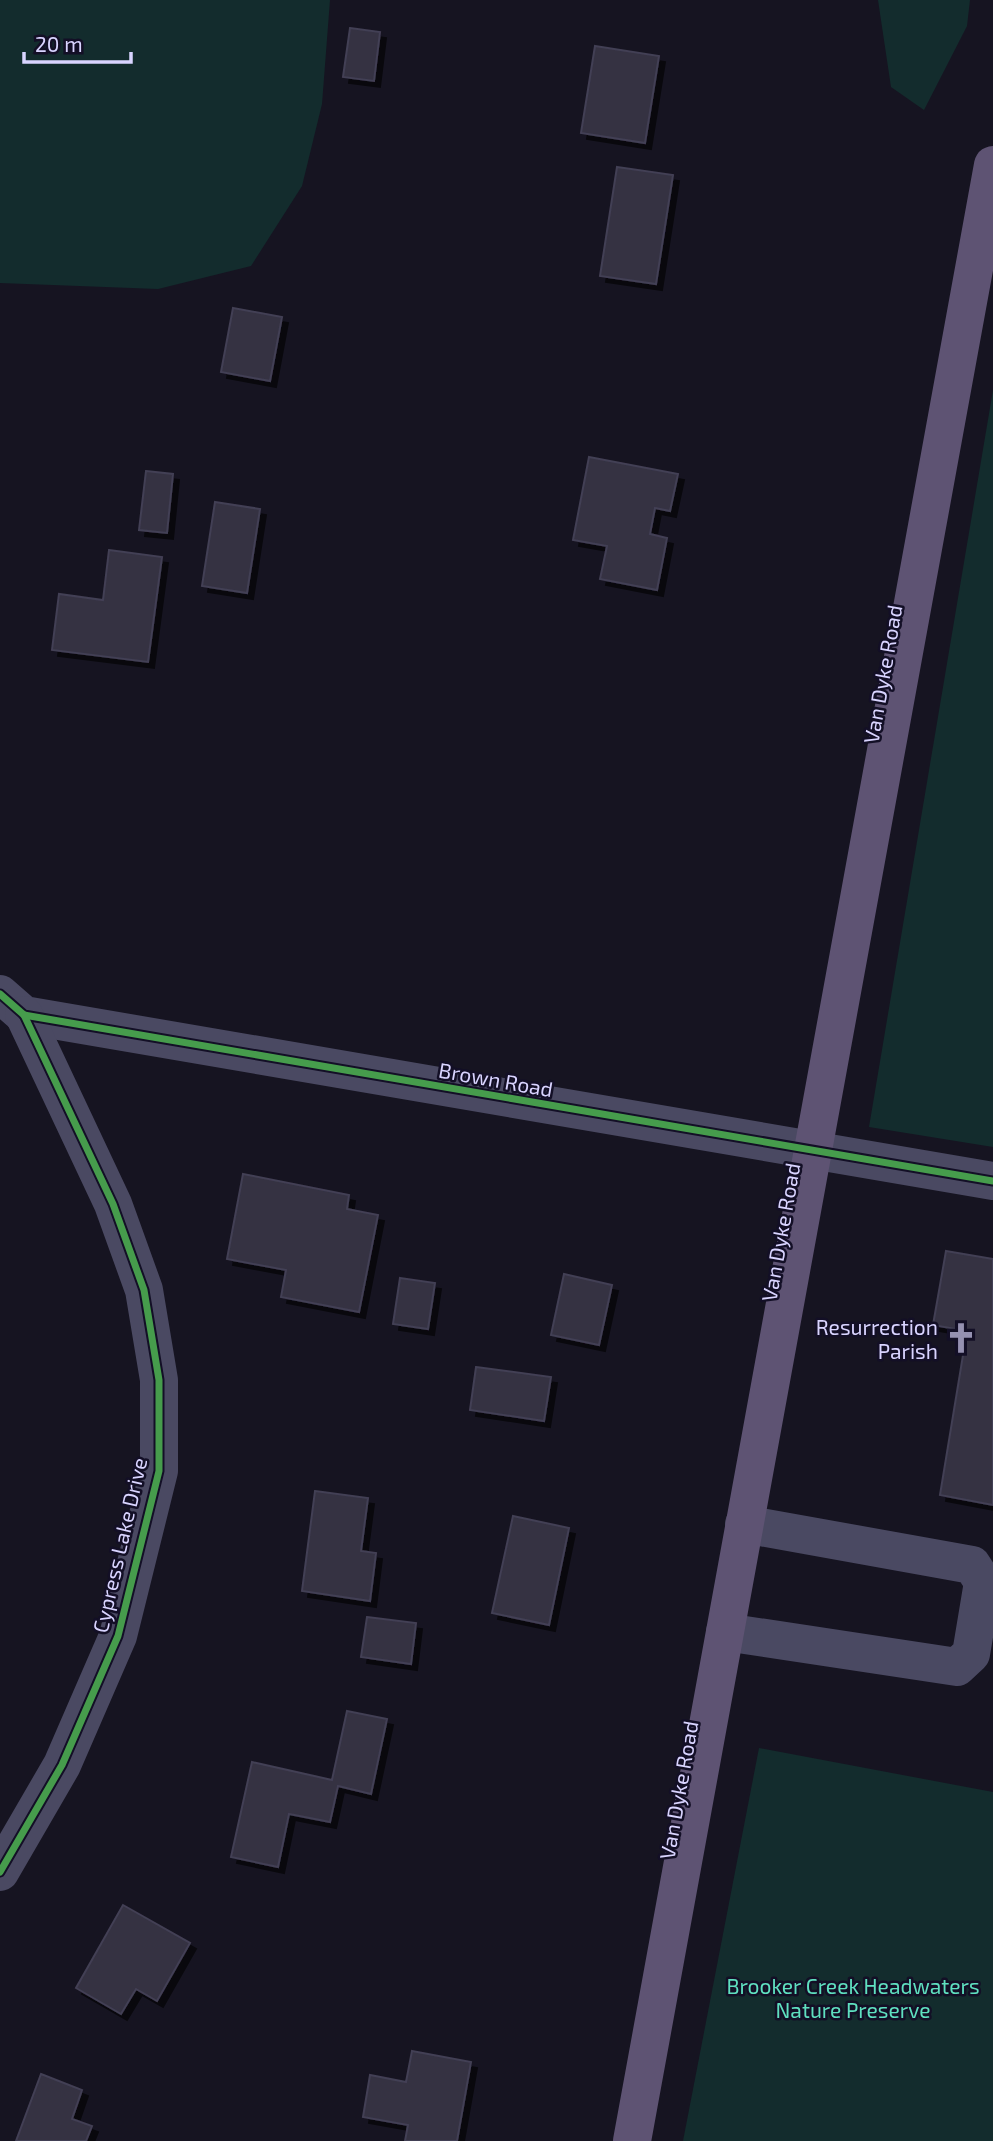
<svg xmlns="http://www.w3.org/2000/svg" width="993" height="2141" font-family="'Exo 2',sans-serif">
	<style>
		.green { fill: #132c2d }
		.building { fill: #343243; stroke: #433f54; stroke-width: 2; filter: url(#shadow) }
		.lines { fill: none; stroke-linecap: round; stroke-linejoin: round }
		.minor { stroke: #4a4962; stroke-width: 38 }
		.major { stroke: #5e5373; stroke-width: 38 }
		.cycleway-casing { stroke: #130f26; stroke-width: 11 }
		.cycleway { stroke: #469c4c; stroke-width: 7 }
		.labels { text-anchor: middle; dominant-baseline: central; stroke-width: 5; stroke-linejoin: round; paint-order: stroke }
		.street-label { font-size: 21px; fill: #d9d4ff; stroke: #130f26 }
		.poi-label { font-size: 21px; fill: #d9d4ff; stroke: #130f26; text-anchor: end }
		.park-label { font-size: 21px; fill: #5fe0c0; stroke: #130f26 }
	</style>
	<defs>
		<filter id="shadow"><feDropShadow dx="6" dy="6" stdDeviation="0" flood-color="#0009"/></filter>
	</defs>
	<rect width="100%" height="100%" fill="#161421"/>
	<g class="green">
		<polygon points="0,0 330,0 322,104 302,186 251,266 158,289 0,283"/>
		<polygon points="878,0 970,0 967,26 924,110 891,87"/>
		<polygon points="993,390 993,1147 869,1127"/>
		<polygon points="759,1748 993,1792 993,2141 683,2141"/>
	</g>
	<g class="building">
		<polygon points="350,28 380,32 374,81 343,77"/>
		<polygon points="595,46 659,56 645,143 581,133"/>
		<polygon points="617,167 673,175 656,284 600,276"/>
		<polygon points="233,308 282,317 270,381 221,372"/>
		<polygon points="589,457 678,474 670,511 655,508 650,534 667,538 657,590 600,579 607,546 573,540"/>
		<polygon points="146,471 173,474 167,533 139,530"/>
		<polygon points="215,502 260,509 247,593 202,586"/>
		<polygon points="109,550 162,557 148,662 52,650 59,594 103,600"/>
		<polygon points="243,1174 349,1195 347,1209 378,1215 359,1312 281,1297 286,1270 227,1259"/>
		<polygon points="946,1251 993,1259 993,1505 940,1495 967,1331 933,1325"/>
		<polygon points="564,1274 612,1285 599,1345 551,1335"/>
		<polygon points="400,1278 435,1283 428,1329 393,1324"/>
		<polygon points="476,1367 551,1377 544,1421 470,1410"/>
		<polygon points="315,1491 368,1498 361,1551 376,1553 370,1601 302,1591"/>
		<polygon points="513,1516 569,1528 549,1625 492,1613"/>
		<polygon points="367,1617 416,1623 411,1664 361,1657"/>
		<polygon points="347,1711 387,1719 371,1794 338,1786 330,1822 289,1814 278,1867 231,1857 252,1762 332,1780"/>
		<polygon points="123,1905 190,1943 157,2001 136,1989 121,2014 76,1988"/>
		<polygon points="412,2051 471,2062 457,2141 405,2141 408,2125 363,2117 370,2075 406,2082"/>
		<polygon points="41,2074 82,2090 72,2119 92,2126 86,2141 16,2141"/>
	</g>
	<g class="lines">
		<g class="minor">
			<polyline points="0,994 24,1015 993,1181"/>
			<polyline points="725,1632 957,1667 971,1654 983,1582 972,1565 744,1524"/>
			<polyline points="0,1872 62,1765 118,1636 159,1471 159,1380 144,1290 113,1204 24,1015"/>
		</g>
		<polyline class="major" points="632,2141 993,165"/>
		<defs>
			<g id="cycleway">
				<polyline points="0,994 24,1015 993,1181"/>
				<polyline points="0,1872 62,1765 118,1636 159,1471 159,1380 144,1290 113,1204 24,1015"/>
			</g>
		</defs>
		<use href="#cycleway" class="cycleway-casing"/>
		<use href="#cycleway" class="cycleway"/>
	</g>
	<defs>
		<symbol id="church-bare" viewBox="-9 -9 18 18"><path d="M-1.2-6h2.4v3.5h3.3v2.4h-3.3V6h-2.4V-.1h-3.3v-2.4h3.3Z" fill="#9591b1" stroke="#130f26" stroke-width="2.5" paint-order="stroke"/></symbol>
	</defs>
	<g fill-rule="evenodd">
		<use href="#church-bare" x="939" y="1316" width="44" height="44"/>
	</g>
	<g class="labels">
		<g class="street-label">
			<text transform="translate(882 674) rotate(-80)">Van Dyke Road</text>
			<text transform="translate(496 1079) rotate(10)">Brown Road</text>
			<text transform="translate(780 1232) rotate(-80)">Van Dyke Road</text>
			<text transform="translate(119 1545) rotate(-77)">Cypress Lake Drive</text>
			<text transform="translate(678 1790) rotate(-80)">Van Dyke Road</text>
		</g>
		<g class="poi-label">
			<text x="938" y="1326">Resurrection<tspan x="938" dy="24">Parish</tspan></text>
		</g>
		<g class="park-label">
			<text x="853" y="1985">Brooker Creek Headwaters<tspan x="853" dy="24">Nature Preserve</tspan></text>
		</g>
	</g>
	<path d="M24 52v10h107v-10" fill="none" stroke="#d9d4ff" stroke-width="3.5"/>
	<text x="35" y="52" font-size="21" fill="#d9d4ff" stroke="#130f26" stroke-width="5" paint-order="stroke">20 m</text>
</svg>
